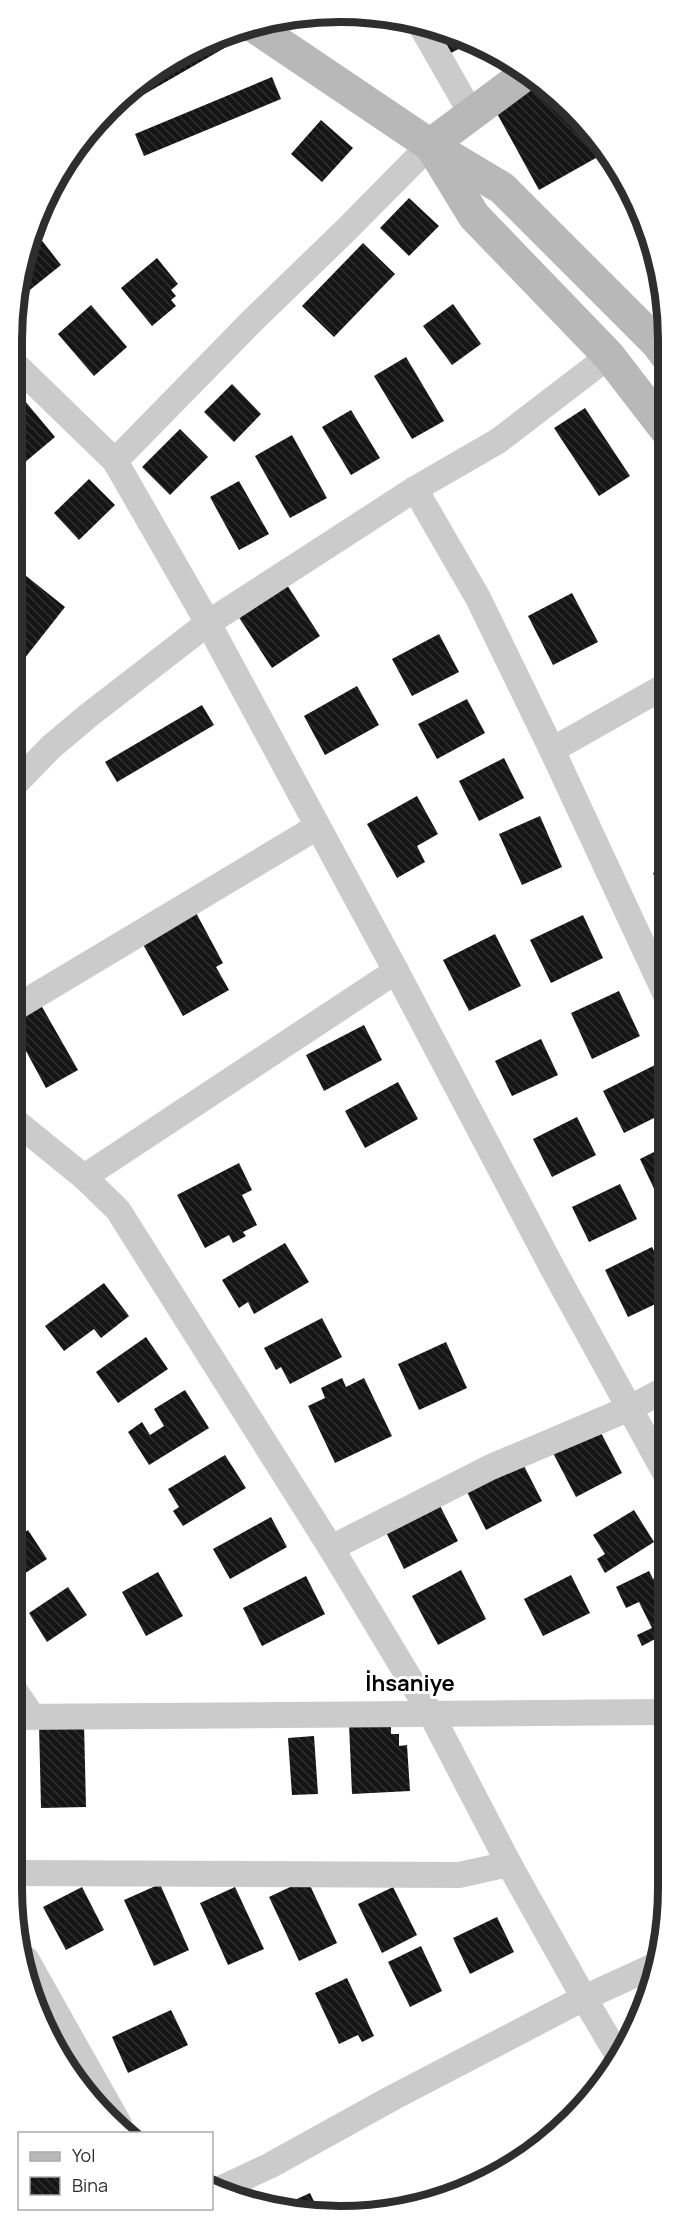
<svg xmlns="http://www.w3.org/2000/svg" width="681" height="2228" font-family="Manrope,sans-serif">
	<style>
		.building { fill: url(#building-back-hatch) }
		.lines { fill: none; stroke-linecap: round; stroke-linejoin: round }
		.street { stroke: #cbcbcb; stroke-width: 26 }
		.secondary { stroke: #b8b8b8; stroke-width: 33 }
		.labels { text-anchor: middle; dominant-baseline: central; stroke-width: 6; stroke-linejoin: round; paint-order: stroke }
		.district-label { font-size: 22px; font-weight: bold; fill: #000; stroke: #fff }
		.rim { fill: none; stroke: #2e2e2e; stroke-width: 8 }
	</style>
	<defs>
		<pattern id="building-back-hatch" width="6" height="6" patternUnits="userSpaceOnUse" patternTransform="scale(1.5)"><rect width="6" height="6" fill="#151515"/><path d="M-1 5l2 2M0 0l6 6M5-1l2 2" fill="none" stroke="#2f2f2f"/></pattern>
	</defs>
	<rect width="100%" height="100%" fill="#fff"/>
	<g class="building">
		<polygon points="437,31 470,43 449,54"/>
		<polygon points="224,40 228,46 143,95 138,88 158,67"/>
		<polygon points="272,77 281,99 144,156 135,134"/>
		<polygon points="540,83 573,108 603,154 539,190 494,108"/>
		<polygon points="321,120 353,148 322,182 291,154"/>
		<polygon points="409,198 439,226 409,256 380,228"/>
		<polygon points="36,233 61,265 26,293 18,283 18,276"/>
		<polygon points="363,243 395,274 334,337 302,306"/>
		<polygon points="157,258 178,284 171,290 176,296 171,300 176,306 152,326 121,288"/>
		<polygon points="453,304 481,344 452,365 423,326"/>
		<polygon points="91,305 127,347 94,376 58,334"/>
		<polygon points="406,357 444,421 412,439 374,376"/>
		<polygon points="232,384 261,414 234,442 204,412"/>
		<polygon points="25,401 55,437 18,468 18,407"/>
		<polygon points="585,408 630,476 599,496 554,428"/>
		<polygon points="351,410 380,458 351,475 322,427"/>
		<polygon points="180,429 208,457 170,495 142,467"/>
		<polygon points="292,435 327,498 290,518 255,456"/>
		<polygon points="89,479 115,505 79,540 54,513"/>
		<polygon points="239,481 269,534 239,550 210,497"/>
		<polygon points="20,571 65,607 17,668 17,574"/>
		<polygon points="287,585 320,636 272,668 238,616"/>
		<polygon points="572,593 598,642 553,665 528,616"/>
		<polygon points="439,634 459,672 412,696 392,659"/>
		<polygon points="357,686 379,725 325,755 304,716"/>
		<polygon points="467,699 485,733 437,759 418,724"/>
		<polygon points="202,705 214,725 117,782 105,762"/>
		<polygon points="504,758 524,798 479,821 459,781"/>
		<polygon points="417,796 438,834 417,846 425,862 397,878 367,824"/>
		<polygon points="540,816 562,867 522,885 499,834"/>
		<polygon points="665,867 665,899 653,873"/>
		<polygon points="194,909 223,963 216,967 229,990 183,1016 140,939"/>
		<polygon points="583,915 603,958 551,983 530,940"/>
		<polygon points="495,934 521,986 469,1011 443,960"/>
		<polygon points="619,991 640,1036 592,1059 571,1013"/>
		<polygon points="37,998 78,1070 46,1088 26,1051 20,1055 15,1047 15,1010"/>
		<polygon points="364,1025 382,1060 324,1091 306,1055"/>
		<polygon points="541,1039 558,1075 512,1096 495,1061"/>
		<polygon points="661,1062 664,1071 664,1113 624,1133 603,1091"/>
		<polygon points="398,1082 418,1119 365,1148 345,1111"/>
		<polygon points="577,1117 596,1155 552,1177 533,1139"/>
		<polygon points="664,1147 664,1210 640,1159"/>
		<polygon points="239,1163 252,1190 242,1195 257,1225 243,1232 246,1236 233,1243 229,1235 205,1248 177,1195"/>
		<polygon points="620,1184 637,1219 589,1242 572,1207"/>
		<polygon points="285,1243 309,1282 254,1314 248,1302 239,1308 222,1280"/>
		<polygon points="652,1247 664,1271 664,1300 628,1317 605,1270"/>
		<polygon points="104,1283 129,1316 101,1338 94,1329 64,1351 45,1326"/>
		<polygon points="322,1318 342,1357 290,1384 281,1367 276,1370 264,1348"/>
		<polygon points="146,1337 168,1369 118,1403 96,1372"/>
		<polygon points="446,1342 467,1388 419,1410 398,1364"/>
		<polygon points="342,1378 346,1387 364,1378 392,1436 335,1463 308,1406 325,1398 321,1388"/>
		<polygon points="185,1390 209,1428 149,1465 128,1432 142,1422 150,1435 164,1426 154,1409"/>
		<polygon points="599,1429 622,1473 576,1497 553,1453"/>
		<polygon points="225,1455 246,1488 183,1526 173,1511 179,1507 168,1489"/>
		<polygon points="523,1464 542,1501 486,1530 467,1492"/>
		<polygon points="437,1500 458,1541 404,1569 384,1528"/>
		<polygon points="634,1510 654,1542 605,1573 597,1559 605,1554 593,1535"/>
		<polygon points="271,1517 287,1547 230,1579 213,1549"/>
		<polygon points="28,1530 47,1559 13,1581 13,1540"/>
		<polygon points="461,1570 486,1619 438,1645 412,1596"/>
		<polygon points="649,1571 653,1579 663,1574 663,1643 660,1644 657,1638 642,1646 637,1635 652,1628 639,1602 626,1608 616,1587"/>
		<polygon points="158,1572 183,1616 146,1636 122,1592"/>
		<polygon points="571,1575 590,1613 543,1636 524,1599"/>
		<polygon points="306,1576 325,1614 262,1646 243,1608"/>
		<polygon points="68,1587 87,1615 47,1642 29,1613"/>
		<polygon points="391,1722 391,1734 399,1734 399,1746 407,1745 410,1791 352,1794 349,1724"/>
		<polygon points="84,1723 86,1807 41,1808 39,1724"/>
		<polygon points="314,1736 318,1794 292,1795 288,1738"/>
		<polygon points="307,1879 337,1943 299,1961 269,1897"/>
		<polygon points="160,1884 189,1950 154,1966 124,1900"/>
		<polygon points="82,1887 104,1930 66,1950 43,1907"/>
		<polygon points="235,1887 264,1949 228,1965 200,1903"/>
		<polygon points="393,1887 417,1935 382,1953 358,1904"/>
		<polygon points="497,1917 514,1952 470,1974 453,1938"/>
		<polygon points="421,1946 442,1991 410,2007 388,1962"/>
		<polygon points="347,1978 374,2036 362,2042 358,2035 339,2044 315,1993"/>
		<polygon points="171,2010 188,2045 128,2073 112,2037"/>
		<polygon points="310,2193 319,2212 298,2213 279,2207"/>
	</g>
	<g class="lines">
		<g class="street">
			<polyline points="420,24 471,113"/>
			<polyline points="18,367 115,461 208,623 396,971 554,1271 664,1471"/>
			<polyline points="115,461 251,322 346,230 430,145"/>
			<polyline points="415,489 478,598 552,750 665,993"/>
			<polyline points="552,750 665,686"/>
			<polyline points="16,783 51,747 89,715 208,623 415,489 498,441 609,356"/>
			<polyline points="15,1008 317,827"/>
			<polyline points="15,1121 84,1177 118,1210 331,1548 431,1714 509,1864 584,1998 658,1964"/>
			<polyline points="84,1177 396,971"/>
			<polyline points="331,1548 491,1467 630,1408 664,1390"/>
			<polyline points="13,1688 32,1716"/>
			<polyline points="13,1717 663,1712"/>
			<polyline points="12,1873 459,1875 509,1864"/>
			<polyline points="26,1959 119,2124"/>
			<polyline points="220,2189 271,2165 394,2097 584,1998 619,2057"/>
		</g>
		<g class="secondary">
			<polyline points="255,27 430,145 502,188 657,343 666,355"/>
			<polyline points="430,145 527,73"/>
			<polyline points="433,149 474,216 609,356 666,430"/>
		</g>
	</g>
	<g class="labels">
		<g class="district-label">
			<text x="410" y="1683">İhsaniye</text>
		</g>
	</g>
	<path d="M0 0H681V2228H0ZM340 22H340A318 318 0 0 1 658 340V1888A318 318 0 0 1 340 2206H340A318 318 0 0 1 22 1888V340A318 318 0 0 1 340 22Z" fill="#fff" fill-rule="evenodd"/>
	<path class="rim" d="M340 22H340A318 318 0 0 1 658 340V1888A318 318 0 0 1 340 2206H340A318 318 0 0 1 22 1888V340A318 318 0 0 1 340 22Z"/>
	<rect x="18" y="2132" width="195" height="78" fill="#ffffff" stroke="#ababab" stroke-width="1.5"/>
	<rect x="30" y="2152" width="30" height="9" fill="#b8b8b8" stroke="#ababab" stroke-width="1.5"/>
	<text x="72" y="2162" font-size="18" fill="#2e2e2e">Yol</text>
	<rect x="30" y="2177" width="30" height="18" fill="url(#building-back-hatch)" stroke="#ababab" stroke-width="1.5"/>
	<text x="72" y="2192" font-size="18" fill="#2e2e2e">Bina</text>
</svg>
